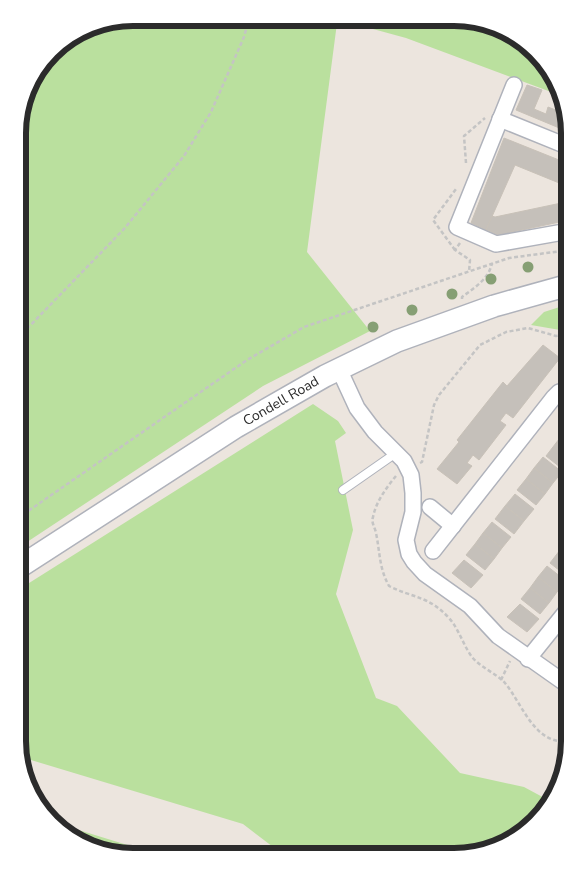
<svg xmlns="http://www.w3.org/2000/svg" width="587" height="874" font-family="'Nunito Sans',sans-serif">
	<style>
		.green { fill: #bae09e }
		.building { fill: #c5c0ba; stroke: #c8c1b8 }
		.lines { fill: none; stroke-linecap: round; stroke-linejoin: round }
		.lane-casing { stroke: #afb2bb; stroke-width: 10 }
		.street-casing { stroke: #afb2bb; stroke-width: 18 }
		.secondary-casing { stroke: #afb2bb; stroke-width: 24 }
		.path { stroke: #c4c4c4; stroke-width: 2.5; stroke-dasharray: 4 2.5; stroke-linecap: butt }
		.lane { stroke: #fff; stroke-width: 8 }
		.street { stroke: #fff; stroke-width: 15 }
		.secondary { stroke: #fff; stroke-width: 21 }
		.tree { fill: #869f74 }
		.labels { text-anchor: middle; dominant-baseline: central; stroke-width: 5; stroke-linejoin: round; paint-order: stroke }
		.street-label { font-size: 14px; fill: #2b2b2b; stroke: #fff }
		.rim { fill: none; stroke: #2b2b2b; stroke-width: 6 }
	</style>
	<rect width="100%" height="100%" fill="#ece5de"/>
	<g class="green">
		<polygon points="476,20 524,42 561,89 562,96 406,38 362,26 337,23 307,252 370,331 263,386 18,548 19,118 33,76 57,46 96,24"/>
		<polygon points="569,304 569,327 560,330 531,325 544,312"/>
		<polygon points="313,404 338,421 346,433 335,441 353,530 336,594 376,698 397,706 460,773 524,787 550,801 546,811 498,848 454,856 285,856 243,824 21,757 18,741 18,590"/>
		<polygon points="56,823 163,856 118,855 63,832"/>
	</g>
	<g class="building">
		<polygon points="527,85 542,90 534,109 546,114 548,107 566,114 569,132 516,110"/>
		<polygon points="504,138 569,164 569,187 515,165 486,230 471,223"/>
		<polygon points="566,202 569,202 569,220 498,235 486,230 492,216 495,217"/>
		<polygon points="543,345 560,358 513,418 506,413 500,421 506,425 479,460 473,455 467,463 472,466 457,484 437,469 459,442 457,440 503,382 507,386"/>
		<polygon points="566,430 569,433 569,453 556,443"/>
		<polygon points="556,443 569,453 569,465 565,471 546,456"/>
		<polygon points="543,457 562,472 553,483 534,468"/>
		<polygon points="534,468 553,483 545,494 526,479"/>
		<polygon points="526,479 545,494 536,505 517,490"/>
		<polygon points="515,494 534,509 524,521 505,506"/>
		<polygon points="505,506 524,521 514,534 495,519"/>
		<polygon points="492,522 511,537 502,548 483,533"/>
		<polygon points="483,533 502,548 494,559 475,544"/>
		<polygon points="569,539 569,558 560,550"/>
		<polygon points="475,544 494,559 485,570 466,555"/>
		<polygon points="560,550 569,558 569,578 550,563"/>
		<polygon points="464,560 483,575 471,588 452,573"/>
		<polygon points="547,566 566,581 557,592 538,577"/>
		<polygon points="538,577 557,592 549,603 530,588"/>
		<polygon points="530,588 549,603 540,614 521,599"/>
		<polygon points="520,604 539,619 527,632 507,617"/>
	</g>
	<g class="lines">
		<defs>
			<polyline id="lane" points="343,490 396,453"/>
			<g id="street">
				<polyline points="514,85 457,227 496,244 569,231"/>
				<polyline points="500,119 569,147"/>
				<polyline points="339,369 357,408 375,432 404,461 411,475 413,493 413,512 406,540 409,554 414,562 425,574 470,606 498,636 569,686"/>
				<polyline points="430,507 453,526"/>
				<polyline points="433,551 554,397 559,392 569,390"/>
				<polyline points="528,659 569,608"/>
			</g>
			<polyline id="secondary" points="18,568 236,427 325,376 397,341 494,306 569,285"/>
		</defs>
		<use href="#lane" class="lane-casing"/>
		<use href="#street" class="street-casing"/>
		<use href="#secondary" class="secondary-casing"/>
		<g class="path">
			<polyline points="466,163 464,136 485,118"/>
			<polyline points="460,243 455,250 470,260 469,272"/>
			<polyline points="455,250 433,220 456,189"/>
			<path d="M462,299v-2c12,-9 27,-18 30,-34"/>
			<polyline points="18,338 124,229 184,156 211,112 244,37 248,22"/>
			<polyline points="420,463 422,462 434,405 439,395 480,345 506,332 528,328 556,336 569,333"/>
			<path d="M396,476c-10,12 -20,26 -23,41 -2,6 2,10 3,16 4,19 3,35 13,53 24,12 40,10 60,32 10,11 14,27 23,39 9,11 24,16 33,26 18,22 30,63 64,58"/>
			<polyline points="18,518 247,360 304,327 509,258 569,250"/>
			<polyline points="501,680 510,661"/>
		</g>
		<use href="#lane" class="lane"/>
		<use href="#street" class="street"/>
		<use href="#secondary" class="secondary"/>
	</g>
	<g class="tree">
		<circle cx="528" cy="267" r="5.5"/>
		<circle cx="491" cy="279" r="5.5"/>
		<circle cx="452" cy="294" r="5.5"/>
		<circle cx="412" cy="310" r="5.5"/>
		<circle cx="373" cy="327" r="5.5"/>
	</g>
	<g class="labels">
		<g class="street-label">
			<text transform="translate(281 401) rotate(-30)">Condell Road</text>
		</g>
	</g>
	<path d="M0 0H587V874H0ZM133 26H454A107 107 0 0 1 561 133V741A107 107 0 0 1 454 848H133A107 107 0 0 1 26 741V133A107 107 0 0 1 133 26Z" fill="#fff" fill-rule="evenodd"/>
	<path class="rim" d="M133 26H454A107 107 0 0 1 561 133V741A107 107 0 0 1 454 848H133A107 107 0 0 1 26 741V133A107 107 0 0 1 133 26Z"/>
</svg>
